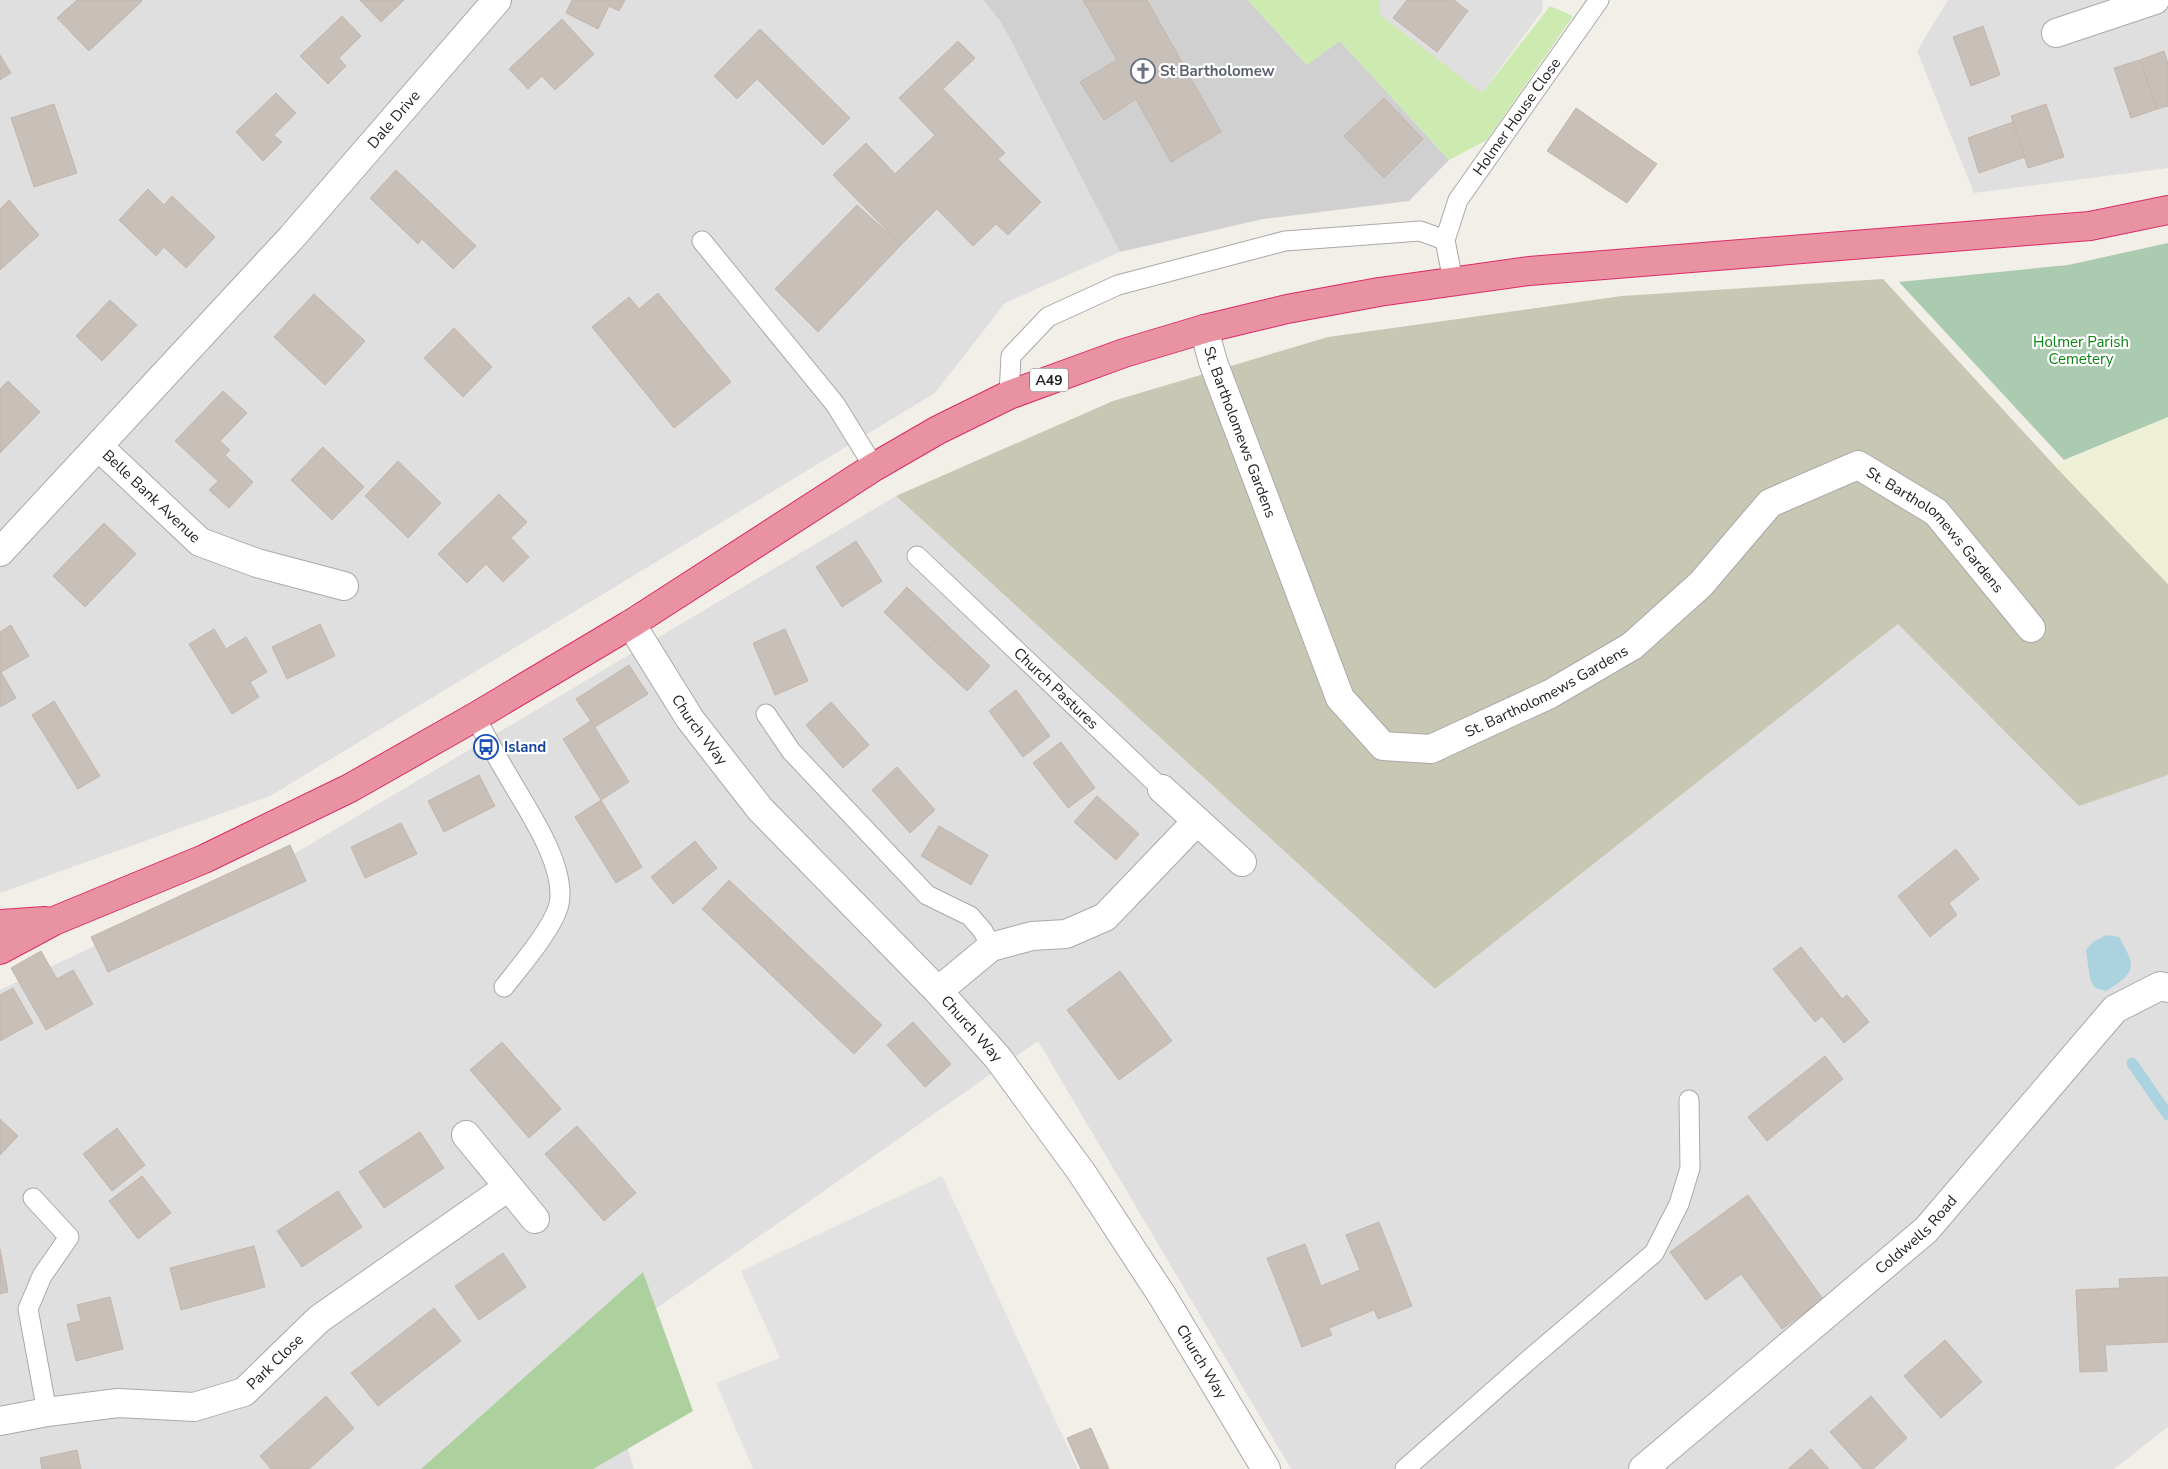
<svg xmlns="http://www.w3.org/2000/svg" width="2168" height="1469" font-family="'Nunito Sans',sans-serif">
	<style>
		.residential { fill: #e0dfdf }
		.religious { fill: #d0d0d0 }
		.construction { fill: #c7c7b4 }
		.farmland { fill: #eef0d5 }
		.grass { fill: #cdebb0 }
		.forest { fill: #add19e }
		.cemetery { fill: #aacbaf }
		.parking { fill: #e2e2e2 }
		.water { fill: #aad3df }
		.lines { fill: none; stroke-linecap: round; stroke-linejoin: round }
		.stream { stroke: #aad3df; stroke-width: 11 }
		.building { fill: #c7bfb8; stroke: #c4b6ab }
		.lane-casing { stroke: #a9a9a9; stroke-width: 21 }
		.street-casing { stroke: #a9a9a9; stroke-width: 30 }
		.highway-casing { stroke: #dc2a67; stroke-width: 30 }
		.lane { stroke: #fff; stroke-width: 19 }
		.street { stroke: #fff; stroke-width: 28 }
		.highway { stroke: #e892a2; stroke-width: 28 }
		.labels { text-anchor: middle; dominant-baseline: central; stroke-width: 4.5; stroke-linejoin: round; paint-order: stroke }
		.shield { fill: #fff; stroke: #646464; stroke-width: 1 }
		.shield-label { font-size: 14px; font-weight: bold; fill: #222 }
		.worship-label { font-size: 15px; font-weight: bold; fill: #5b616d; stroke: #fff; text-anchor: start }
		.street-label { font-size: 15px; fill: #222; stroke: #fff }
		.park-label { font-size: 15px; fill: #0c8416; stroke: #fff }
		.transit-label { font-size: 15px; font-weight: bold; fill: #164399; stroke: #fff; text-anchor: start }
	</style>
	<rect width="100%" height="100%" fill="#f2efe9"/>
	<g class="residential">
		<polygon points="0,0 983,0 1001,22 1120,252 1005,303 935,393 270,796 0,893"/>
		<polygon points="1248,0 1543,0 1542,11 1485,89 1433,143 1340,41"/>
		<polygon points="1948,0 2168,0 2168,168 1974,193 1917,51"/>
		<polygon points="896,496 1435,989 1898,623 2079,805 2168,775 2168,1427 2114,1469 1291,1469 1038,1041 597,1350 634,1469 0,1469 0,990 299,851"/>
	</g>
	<polygon class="religious" points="983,0 1248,0 1306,64 1340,41 1449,160 1409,201 1263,219 1120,252 1001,22"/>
	<polygon class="construction" points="1883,279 2055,466 2168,584 2168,775 2079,806 1898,624 1435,989 896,496 1113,401 1328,337 1622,296"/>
	<polygon class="farmland" points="2168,417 2168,584 2055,466"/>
	<polygon class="grass" points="1248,0 1380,0 1380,15 1482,93 1550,6 1573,16 1487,140 1449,160 1340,41 1307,65"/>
	<polygon class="forest" points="643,1272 693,1411 593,1469 421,1469"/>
	<polygon class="cemetery" points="2168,243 2168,417 2064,460 1899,282 2068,265"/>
	<polygon class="parking" points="942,1176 1078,1469 753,1469 716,1383 780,1358 741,1271"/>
	<path class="water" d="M2106,935l13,2c17,30 18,35 -13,54l-11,-3 -5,-9 -4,-29 7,-8z"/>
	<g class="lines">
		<polyline class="stream" points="2132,1063 2168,1115"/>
	</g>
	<g class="building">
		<polygon points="77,0 141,0 142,1 89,51 57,18"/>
		<polygon points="360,0 404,0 381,22"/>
		<polygon points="572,0 625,0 619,11 609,6 598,29 566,13"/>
		<polygon points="1083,0 1147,0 1221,132 1171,162 1136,99 1104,120 1080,82 1117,60"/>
		<polygon points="1407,0 1454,0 1468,11 1437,52 1393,18"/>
		<polygon points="342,16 361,36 339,58 346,66 328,84 300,56"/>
		<polygon points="562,19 594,54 555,90 542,76 528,89 509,69"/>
		<polygon points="1983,26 2000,75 1971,86 1953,37"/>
		<polygon points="760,29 850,118 823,145 757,79 737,99 714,76"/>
		<polygon points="958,41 975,58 943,89 1005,153 998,159 1041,202 1008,235 996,224 973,246 937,209 901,245 833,175 866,143 895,174 935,135 899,98"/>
		<polygon points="2164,51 2168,64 2168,106 2157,109 2140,60"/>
		<polygon points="0,55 11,73 0,80"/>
		<polygon points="2140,60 2157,109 2131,118 2114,68"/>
		<polygon points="276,93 296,113 274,135 282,142 263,161 236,132"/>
		<polygon points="1384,98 1423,139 1384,178 1344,136"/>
		<polygon points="54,104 77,173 34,187 11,118"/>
		<polygon points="2046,104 2064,157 2028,168 2011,116"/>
		<polygon points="1576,108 1657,164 1627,203 1547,151"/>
		<polygon points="2013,122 2025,157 1979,173 1968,138"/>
		<polygon points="396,170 476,246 453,269 422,239 418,244 370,198"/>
		<polygon points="148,189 164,205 172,196 215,237 186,268 164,247 156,256 119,220"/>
		<polygon points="9,200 39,235 0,270 0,209"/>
		<polygon points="857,205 901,245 818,332 775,289"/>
		<polygon points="658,293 731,382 674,428 592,327 629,297 639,309"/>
		<polygon points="314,294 365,341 325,385 274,337"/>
		<polygon points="110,300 137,325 102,361 76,336"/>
		<polygon points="454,328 492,367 463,397 424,358"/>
		<polygon points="8,381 40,412 0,453 0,389"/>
		<polygon points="223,391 247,413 220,441 230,450 225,455 253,482 229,508 209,490 218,481 175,441"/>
		<polygon points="323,447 364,487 332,520 291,480"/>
		<polygon points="398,461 441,503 408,538 365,496"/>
		<polygon points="499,494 527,522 511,538 529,557 503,582 486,564 467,583 438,554"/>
		<polygon points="104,523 136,554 85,607 53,576"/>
		<polygon points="856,541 882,581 842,607 816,567"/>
		<polygon points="907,587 948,626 924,651 884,612"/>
		<polygon points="320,624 335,656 287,679 272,647"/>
		<polygon points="11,625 29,656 1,672 16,698 0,707 0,632"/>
		<polygon points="948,626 990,666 967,691 924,651"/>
		<polygon points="214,629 226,649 246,637 267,672 250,682 259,697 232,714 189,644"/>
		<polygon points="785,629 808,681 775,695 753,643"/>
		<polygon points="629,665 648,694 595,727 576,699"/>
		<polygon points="1016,690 1050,736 1023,757 989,711"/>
		<polygon points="54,701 100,776 78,789 32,715"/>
		<polygon points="831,702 869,745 843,768 806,725"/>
		<polygon points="591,721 629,782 601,800 563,739"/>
		<polygon points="1061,742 1095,788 1068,808 1033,763"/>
		<polygon points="897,767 935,810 910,833 872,790"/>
		<polygon points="479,775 495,806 444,832 428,801"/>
		<polygon points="1097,796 1139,834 1116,860 1074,822"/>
		<polygon points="601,800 642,867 616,883 575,817"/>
		<polygon points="401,823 417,854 365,878 351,847"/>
		<polygon points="939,826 988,855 971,885 921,856"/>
		<polygon points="695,841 717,868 673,904 651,877"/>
		<polygon points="290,845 306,881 108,972 91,937"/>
		<polygon points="1956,849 1979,879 1949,903 1957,915 1930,937 1898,896"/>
		<polygon points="729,880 882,1025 854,1054 702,909"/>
		<polygon points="1801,947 1842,999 1847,995 1869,1022 1844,1043 1822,1016 1815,1022 1773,969"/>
		<polygon points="41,951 57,979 73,970 93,1004 46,1030 11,968"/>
		<polygon points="1120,971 1172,1041 1119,1080 1067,1010"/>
		<polygon points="13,988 33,1023 0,1041 0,995"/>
		<polygon points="913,1022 951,1064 925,1087 887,1045"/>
		<polygon points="502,1042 561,1109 529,1138 470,1070"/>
		<polygon points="1825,1056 1843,1079 1767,1141 1748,1117"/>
		<polygon points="0,1119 18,1136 0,1155"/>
		<polygon points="577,1126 636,1193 604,1221 545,1154"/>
		<polygon points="117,1128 145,1165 112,1191 83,1154"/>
		<polygon points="420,1132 444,1168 384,1208 359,1172"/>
		<polygon points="142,1176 171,1213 138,1239 109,1201"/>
		<polygon points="338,1191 362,1227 302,1267 277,1231"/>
		<polygon points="1748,1195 1823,1299 1782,1329 1741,1274 1706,1300 1670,1252"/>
		<polygon points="1379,1222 1412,1306 1378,1319 1374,1310 1329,1328 1332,1335 1302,1347 1267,1258 1305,1244 1321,1286 1360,1270 1346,1235"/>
		<polygon points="254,1246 265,1287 181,1310 170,1268"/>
		<polygon points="0,1249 8,1292 0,1294"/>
		<polygon points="503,1253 526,1287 479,1320 455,1286"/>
		<polygon points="2168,1277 2168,1342 2105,1345 2107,1371 2080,1372 2076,1290 2120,1288 2119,1279"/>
		<polygon points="110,1297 123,1349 76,1361 67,1324 81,1321 77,1305"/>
		<polygon points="434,1308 461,1341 378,1406 351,1373"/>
		<polygon points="1945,1340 1982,1382 1941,1418 1904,1376"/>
		<polygon points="326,1396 354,1428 309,1469 271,1469 260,1456"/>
		<polygon points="1871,1396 1907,1438 1873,1469 1863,1469 1830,1432"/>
		<polygon points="1091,1428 1109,1469 1081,1469 1067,1438"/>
		<polygon points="1811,1449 1829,1469 1788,1469"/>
		<polygon points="77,1450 81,1469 42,1469 40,1458"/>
	</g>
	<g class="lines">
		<defs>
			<g id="lane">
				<path id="s1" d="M1445,240l13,-40 141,-200"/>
				<polyline points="702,241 835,404 874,467"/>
				<polyline points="1009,395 1011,356 1048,317 1118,285 1285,241 1420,231 1445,240 1453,281"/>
				<path id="s2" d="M917,556l245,233"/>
				<polyline points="766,714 791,751 927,895 970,916 983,931 991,947"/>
				<path d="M475,717c11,19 21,39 32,57 18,32 60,91 52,130 -5,23 -40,64 -55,83"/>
				<polyline points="33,1198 69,1237 42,1276 28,1309 47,1412"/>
				<polyline points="1405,1469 1531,1358 1654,1253 1679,1204 1690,1168 1689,1100"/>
			</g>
			<g id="street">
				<polyline points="2056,33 2155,0"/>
				<path id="s3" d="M1204,329l9,33 127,336 43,48 48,3 119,-55 82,-48 69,-62 69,-81 88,-38 78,47 95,116"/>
				<path id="s4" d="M99,447l101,95 57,21 87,23"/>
				<path id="s5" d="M0,552l291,-314 206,-238"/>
				<path id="s6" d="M631,624l59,95 70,90 178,182 60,67 84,115 81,124 103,172"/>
				<polyline points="1162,789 1242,862"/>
				<polyline points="938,991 991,947 1032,936 1066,934 1105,917 1197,821"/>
				<polyline points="466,1135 535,1219"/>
				<path id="s7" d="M0,1421l47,-9 71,-9 76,4 50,-15 75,-73 189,-132"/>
				<path id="s8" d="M1643,1469l283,-239 189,-221 45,-23 8,2"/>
			</g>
			<g id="highway">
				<polyline points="0,924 45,921"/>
				<polyline points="0,950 54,921 204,859 350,788 475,717 631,624 874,467 938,430 1009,395 1124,353 1204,329 1287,309 1379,292 1529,271 2090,226 2168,210"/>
			</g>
		</defs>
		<use href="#lane" class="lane-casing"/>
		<use href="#street" class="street-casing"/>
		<use href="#highway" class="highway-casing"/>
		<use href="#lane" class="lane"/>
		<use href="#street" class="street"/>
		<use href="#highway" class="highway"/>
	</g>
	<defs>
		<symbol id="church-ring" viewBox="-11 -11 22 22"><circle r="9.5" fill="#fff" stroke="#6b7280" stroke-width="1.5"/><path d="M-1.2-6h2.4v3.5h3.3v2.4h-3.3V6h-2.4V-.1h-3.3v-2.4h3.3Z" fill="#6b7280"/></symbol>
		<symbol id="bus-ring" viewBox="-11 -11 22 22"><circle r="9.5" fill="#fff" stroke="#1a4fb4" stroke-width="1.5"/><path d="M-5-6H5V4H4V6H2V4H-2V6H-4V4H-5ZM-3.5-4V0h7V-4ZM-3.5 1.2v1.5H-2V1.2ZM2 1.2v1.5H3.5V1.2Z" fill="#1a4fb4"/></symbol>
	</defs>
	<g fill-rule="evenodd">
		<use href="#church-ring" x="1129" y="57" width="28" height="28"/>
		<use href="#bus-ring" x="472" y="733" width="28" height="28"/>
	</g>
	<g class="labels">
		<rect class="shield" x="1030" y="368.5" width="38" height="23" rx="4"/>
		<g class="shield-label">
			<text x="1049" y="380">A49</text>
		</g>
		<g class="worship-label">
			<text x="1160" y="71">St Bartholomew</text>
		</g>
		<g class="street-label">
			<text stroke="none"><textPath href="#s1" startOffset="144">Holmer House Close</textPath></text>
			<text stroke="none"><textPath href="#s5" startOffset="585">Dale Drive</textPath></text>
			<text stroke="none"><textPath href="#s3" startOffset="109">St. Bartholomews Gardens</textPath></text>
			<text stroke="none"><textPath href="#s4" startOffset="72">Belle Bank Avenue</textPath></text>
			<text stroke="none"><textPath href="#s3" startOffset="1129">St. Bartholomews Gardens</textPath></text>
			<text stroke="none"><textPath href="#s2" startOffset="192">Church Pastures</textPath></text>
			<text stroke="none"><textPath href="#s3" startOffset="635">St. Bartholomews Gardens</textPath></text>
			<text stroke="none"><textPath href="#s6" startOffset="126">Church Way</textPath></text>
			<text stroke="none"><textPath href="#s6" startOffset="531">Church Way</textPath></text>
			<text stroke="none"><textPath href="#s8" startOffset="360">Coldwells Road</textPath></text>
			<text stroke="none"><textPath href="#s7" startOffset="291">Park Close</textPath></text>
			<text stroke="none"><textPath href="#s6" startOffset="936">Church Way</textPath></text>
		</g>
		<g class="park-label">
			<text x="2081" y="342">Holmer Parish<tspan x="2081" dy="17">Cemetery</tspan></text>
		</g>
		<g class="transit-label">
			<text x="504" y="747">Island</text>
		</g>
	</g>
</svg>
